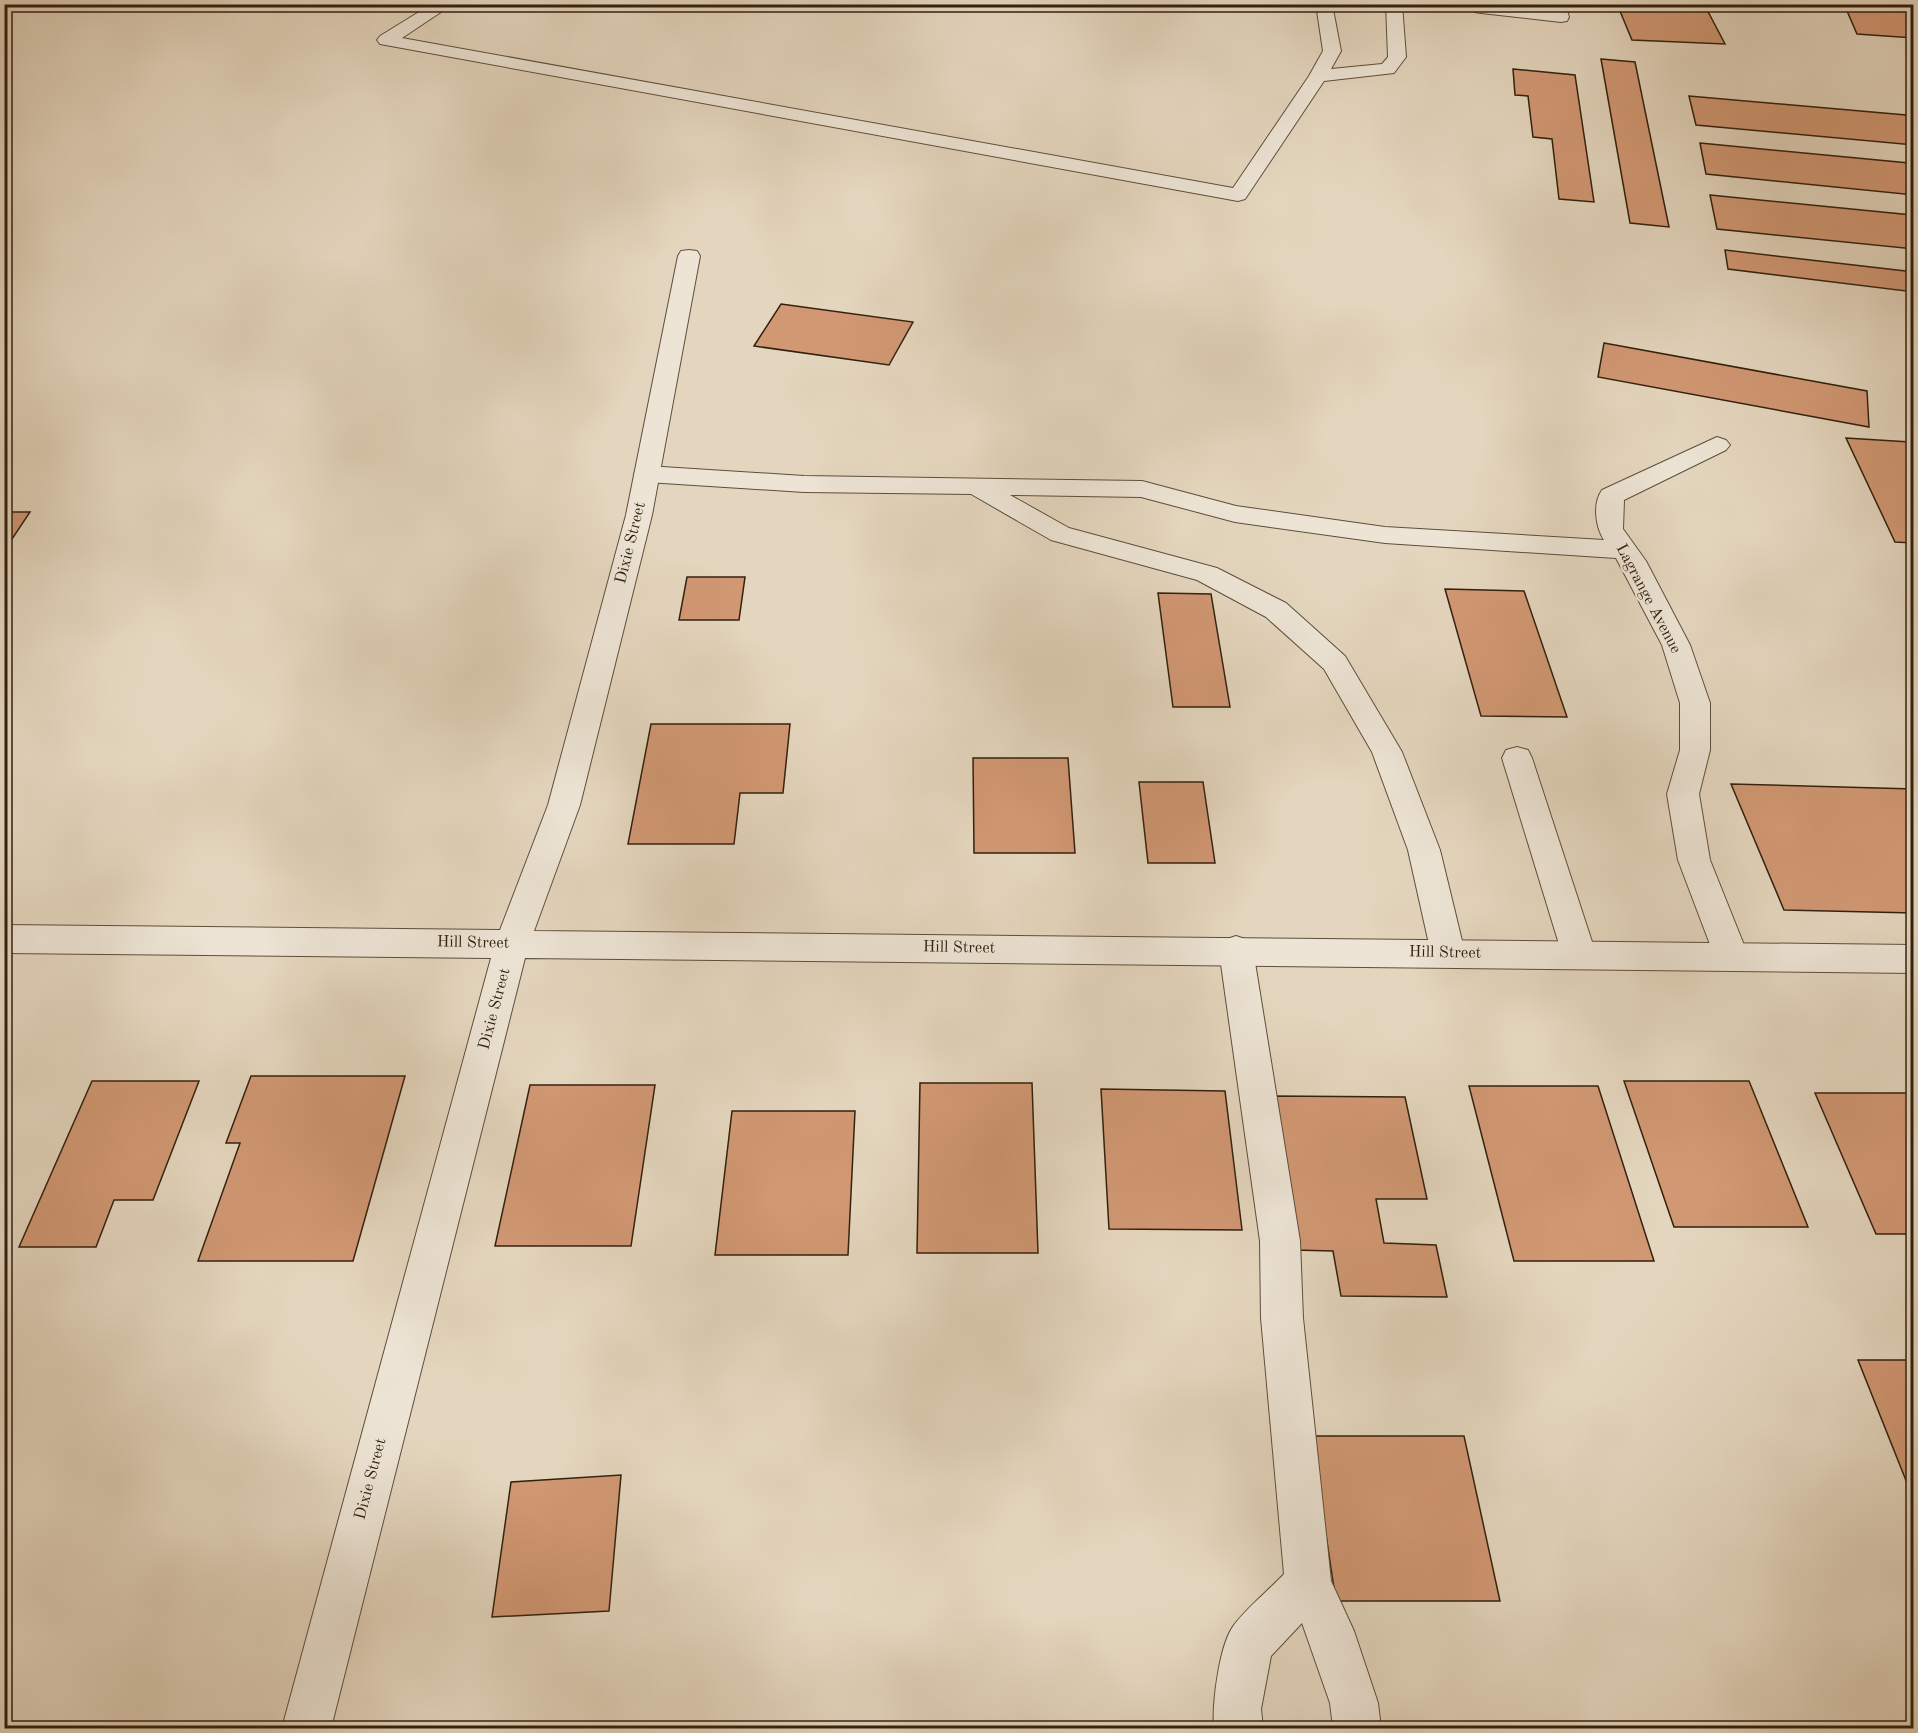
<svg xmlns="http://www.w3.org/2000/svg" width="1918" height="1733" font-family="'Old Standard TT',serif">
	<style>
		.building { fill: #d19873; stroke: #32200f; stroke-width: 1.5 }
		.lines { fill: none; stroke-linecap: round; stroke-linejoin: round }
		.service-casing { stroke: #5e4e3b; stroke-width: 2 }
		.minor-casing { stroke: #5e4e3b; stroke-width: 2 }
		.service { fill: #ede4d5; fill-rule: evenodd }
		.minor { fill: #ede4d5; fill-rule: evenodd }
		.labels { text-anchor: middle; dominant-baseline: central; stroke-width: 4.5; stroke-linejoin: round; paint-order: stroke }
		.street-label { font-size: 16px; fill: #32200f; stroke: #ede4d5 }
	</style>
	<rect width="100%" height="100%" fill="#e4d6be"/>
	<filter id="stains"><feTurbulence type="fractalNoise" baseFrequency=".00333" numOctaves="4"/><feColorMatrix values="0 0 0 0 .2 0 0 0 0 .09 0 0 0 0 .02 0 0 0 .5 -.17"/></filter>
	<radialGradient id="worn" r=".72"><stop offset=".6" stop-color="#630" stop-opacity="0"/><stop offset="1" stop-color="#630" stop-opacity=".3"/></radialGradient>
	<g class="building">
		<polygon points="1617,4 1704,4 1725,44 1632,40"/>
		<polygon points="1844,4 1914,9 1914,38 1857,34"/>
		<polygon points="1601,59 1635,62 1669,227 1630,223"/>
		<polygon points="1513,69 1575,75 1594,202 1559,199 1552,139 1533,137 1528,96 1515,95"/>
		<polygon points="1689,96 1906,115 1914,132 1914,145 1696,125"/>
		<polygon points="1700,143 1909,163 1914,175 1914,195 1706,174"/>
		<polygon points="1710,195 1912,215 1914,249 1717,229"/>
		<polygon points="1725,250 1914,272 1914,292 1728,269"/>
		<polygon points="781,304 913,322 889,365 754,346"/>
		<polygon points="1604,343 1867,391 1869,427 1598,377"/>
		<polygon points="1846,438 1910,442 1914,449 1914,543 1895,542"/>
		<polygon points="4,512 30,512 4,551"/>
		<polygon points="687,577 745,577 739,620 679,620"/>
		<polygon points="1445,589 1524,591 1567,717 1481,716"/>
		<polygon points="1158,593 1211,594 1230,707 1173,707"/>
		<polygon points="651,724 790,724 783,793 740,793 734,844 628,844"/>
		<polygon points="973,758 1068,758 1075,853 974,853"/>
		<polygon points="1139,782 1203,782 1215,863 1148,863"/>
		<polygon points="1731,784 1914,789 1914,913 1784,910"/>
		<polygon points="251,1076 405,1076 353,1261 198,1261 240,1143 226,1143"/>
		<polygon points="92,1081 199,1081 153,1200 114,1200 96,1247 19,1247"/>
		<polygon points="1624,1081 1749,1081 1808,1227 1674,1227"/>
		<polygon points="920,1083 1032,1083 1038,1253 917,1253"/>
		<polygon points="530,1085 655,1085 631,1246 495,1246"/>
		<polygon points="1469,1086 1598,1086 1654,1261 1514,1261"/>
		<polygon points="1101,1089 1225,1091 1242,1230 1109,1229"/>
		<polygon points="1815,1093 1914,1093 1914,1234 1876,1234"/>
		<polygon points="1272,1096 1405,1097 1427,1199 1376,1199 1384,1243 1436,1245 1447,1297 1341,1296 1333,1251 1294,1250"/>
		<polygon points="732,1111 855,1111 848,1255 715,1255"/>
		<polygon points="1858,1360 1914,1360 1914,1488 1909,1488"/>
		<polygon points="1311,1436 1464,1436 1500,1601 1336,1601"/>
		<polygon points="621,1475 609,1611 492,1617 511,1482"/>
	</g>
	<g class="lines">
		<defs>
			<g id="service">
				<polygon points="432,4 453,4 402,38 1233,188 1309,76 1323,51 1316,4 1332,4 1341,51 1331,69 1382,64 1388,57 1386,4 1402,4 1406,57 1394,73 1324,81 1245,199 1238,201 380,44 377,40 380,36"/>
				<polygon points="1468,4 1495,4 1550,11 1548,4 1565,4 1569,17 1567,21 1561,22 1481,13 1475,12"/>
				<path d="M1717,437l9,3 4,5 -4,5 -102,50 -1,29 23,32 44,84 20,58v47l-11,44 11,66 38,95 -5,10 -12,4 -12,-4 -5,-10 -36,-95 -11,-66 13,-44v-47l-18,-58 -46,-87 -231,-15 -150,-21 -94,-25 -131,-2 59,33 148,40 69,35 59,53 57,96 38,98 25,103 -5,10 -12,4 -12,-4 -5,-10 -23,-103 -36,-98 -48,-83 -58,-52 -69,-37 -146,-40 -80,-46 -167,-2 -157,-10 -9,-3 -4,-5 4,-5 9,-3 157,10 338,5 94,25 149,21 219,13c-8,-12 -12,-36 -2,-50z"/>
				<polygon points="1517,747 1528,750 1532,758 1596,954 1591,964 1579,968 1567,964 1562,954 1502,758 1506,750"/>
				<path d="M1236,936l12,4 5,10 47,291 3,77 28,263 23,50 24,72 3,25h-48l-3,-25 -28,-80 -31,33 -10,53 2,19h-49c-2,-23 5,-80 18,-100 10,-16 38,-39 52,-54l-23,-256 -1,-77 -41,-291 5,-10z"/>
			</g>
			<polygon id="minor" points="689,250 697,251 700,256 652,515 580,805 534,931 1914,945 1914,973 525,958 331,1728 282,1728 491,958 4,953 4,925 500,930 548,805 626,515 678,256 681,251"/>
		</defs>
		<use href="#service" class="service-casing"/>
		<use href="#minor" class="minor-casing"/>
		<use href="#service" class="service"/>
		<use href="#minor" class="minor"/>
	</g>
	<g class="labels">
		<g class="street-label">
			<text transform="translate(631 543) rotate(-76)">Dixie Street</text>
			<text transform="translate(1648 599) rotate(62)">Lagrange Avenue</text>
			<text transform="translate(473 943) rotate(1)">Hill Street</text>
			<text transform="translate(959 948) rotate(1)">Hill Street</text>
			<text transform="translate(1445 953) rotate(1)">Hill Street</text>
			<text transform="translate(495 1009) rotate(-75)">Dixie Street</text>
			<text transform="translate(371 1479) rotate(-75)">Dixie Street</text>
		</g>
	</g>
	<rect width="1918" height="1733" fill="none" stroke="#e4d6be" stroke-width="24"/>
	<rect x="6" y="6" width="1906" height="1721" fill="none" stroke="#32200f" stroke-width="3"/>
	<rect x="12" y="12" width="1894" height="1709" fill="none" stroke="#32200f" stroke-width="1.5"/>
	<rect width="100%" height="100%" filter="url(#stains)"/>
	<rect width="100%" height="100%" fill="url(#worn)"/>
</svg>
